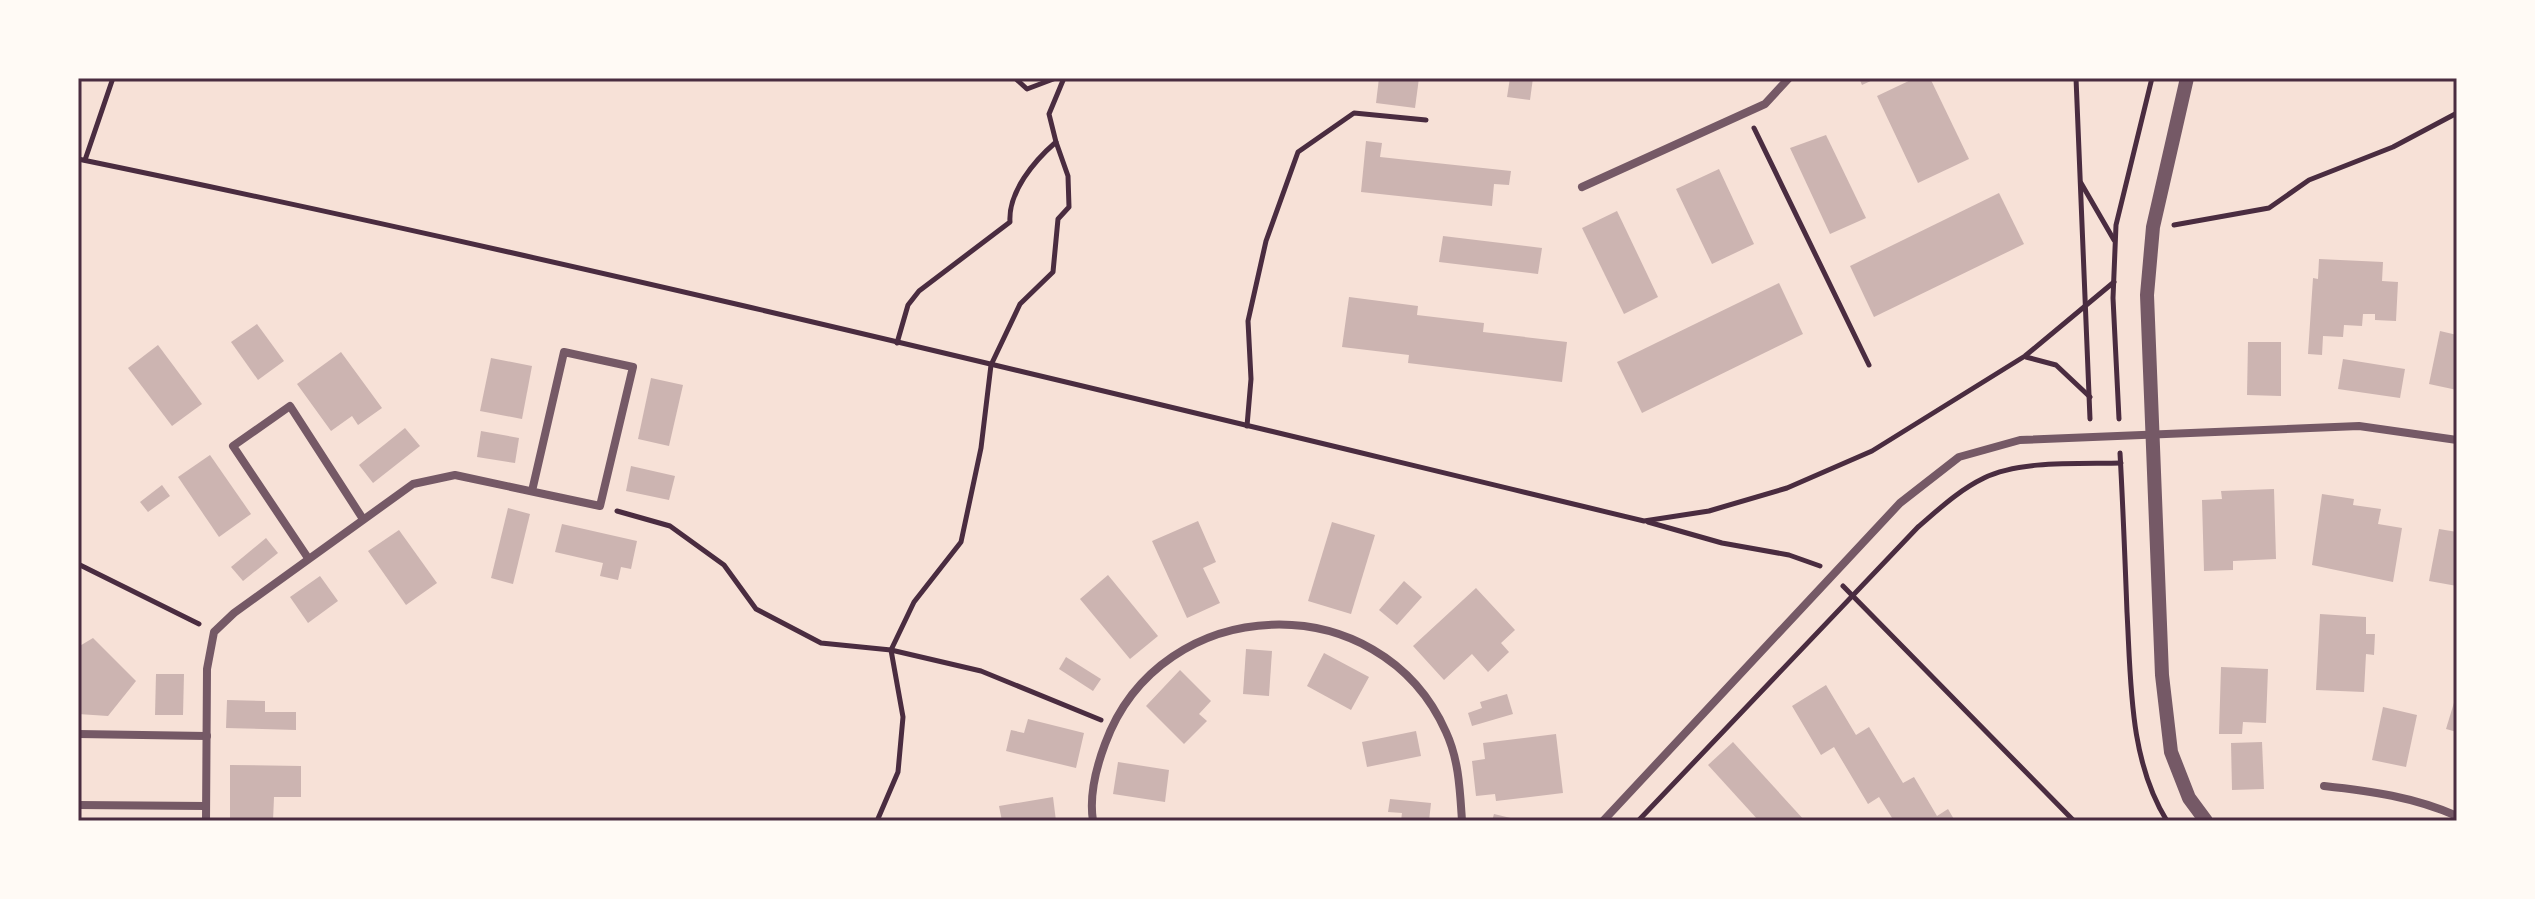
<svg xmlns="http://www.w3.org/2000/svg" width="2535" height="899" font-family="'Fira Sans',sans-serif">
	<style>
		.building { fill: #ccb4b1 }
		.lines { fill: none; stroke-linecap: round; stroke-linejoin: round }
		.path { stroke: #4a2c40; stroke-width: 5 }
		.minor { stroke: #755966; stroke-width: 8 }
		.tertiary { stroke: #755966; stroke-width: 14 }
		.neatline { fill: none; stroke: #4a2c40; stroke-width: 3 }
	</style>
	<rect width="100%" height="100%" fill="#f7e1d7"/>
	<g class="building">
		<polygon points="1379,78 1419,78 1415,108 1376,103"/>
		<polygon points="1510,78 1533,78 1530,100 1507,97"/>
		<polygon points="1859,78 1877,78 1862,85"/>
		<polygon points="1915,78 1930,78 1969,159 1918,183 1877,96"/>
		<polygon points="1826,135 1866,218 1830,234 1790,148"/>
		<polygon points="1366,141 1382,143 1380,157 1511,171 1509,185 1494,184 1492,206 1361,192"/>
		<polygon points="1719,169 1754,244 1712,264 1676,189"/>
		<polygon points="1999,193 2024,244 1874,317 1850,266"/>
		<polygon points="1617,211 1658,297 1624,314 1582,228"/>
		<polygon points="1443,236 1542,248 1538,274 1439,262"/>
		<polygon points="2319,259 2383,262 2382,281 2398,282 2396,321 2375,320 2375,314 2363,314 2362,326 2344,325 2343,337 2323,336 2322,355 2308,354 2313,278 2318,279"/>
		<polygon points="1779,283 1803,334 1642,413 1617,362"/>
		<polygon points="1349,297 1418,306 1417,315 1484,323 1483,332 1567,342 1562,382 1408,363 1409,355 1342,347"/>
		<polygon points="257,324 284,361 258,380 231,342"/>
		<polygon points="2440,331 2457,335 2457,390 2429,384"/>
		<polygon points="2248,342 2281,342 2281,396 2247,395"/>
		<polygon points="158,345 202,404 172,426 128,368"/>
		<polygon points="341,352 382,408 358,425 352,416 331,431 297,384"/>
		<polygon points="491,358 532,366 522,419 480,411"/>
		<polygon points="2343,359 2405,369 2400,398 2338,389"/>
		<polygon points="651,378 683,385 669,446 638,439"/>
		<polygon points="405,428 420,446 373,483 359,465"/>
		<polygon points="481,431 519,438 515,463 477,457"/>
		<polygon points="210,455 251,514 219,537 178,477"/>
		<polygon points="631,466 675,476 669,500 626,491"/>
		<polygon points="162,485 170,496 148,512 140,502"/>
		<polygon points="2274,489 2276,559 2233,561 2233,570 2204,571 2202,500 2222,499 2221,491"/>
		<polygon points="2322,494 2354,499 2353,505 2381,509 2378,524 2402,528 2393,582 2312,565"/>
		<polygon points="508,508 530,514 513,584 491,578"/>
		<polygon points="1198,521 1216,562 1203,568 1220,603 1187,618 1152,541"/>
		<polygon points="1332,522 1375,535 1351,614 1308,601"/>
		<polygon points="562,524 637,541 631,569 621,567 618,580 600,576 603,563 555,552"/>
		<polygon points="2439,529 2457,532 2457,586 2429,581"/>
		<polygon points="399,530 437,583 406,605 368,551"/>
		<polygon points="266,538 278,553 243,581 231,567"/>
		<polygon points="1108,575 1158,636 1130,659 1080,599"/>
		<polygon points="320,576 338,601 308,623 290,597"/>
		<polygon points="1404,581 1422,597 1397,625 1379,610"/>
		<polygon points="1476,588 1515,630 1501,643 1509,652 1488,672 1472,654 1444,680 1413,646"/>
		<polygon points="2320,614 2366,617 2366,634 2375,634 2374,655 2366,654 2364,692 2316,690"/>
		<polygon points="93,638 136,681 108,716 78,714 78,647"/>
		<polygon points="1246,649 1272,651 1269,696 1243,694"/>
		<polygon points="1324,653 1369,677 1351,710 1307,686"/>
		<polygon points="1066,657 1101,679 1093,691 1059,669"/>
		<polygon points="2221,667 2268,669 2266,723 2243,722 2242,734 2219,734"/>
		<polygon points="1180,670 1211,701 1199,714 1207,721 1184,744 1146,706"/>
		<polygon points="156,674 184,674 183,715 155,715"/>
		<polygon points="1826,685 1856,735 1869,727 1903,783 1914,777 1937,816 1948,809 1955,821 1894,821 1879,797 1868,804 1834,747 1821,755 1792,706"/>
		<polygon points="1507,694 1513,714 1472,726 1468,713 1482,708 1480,702"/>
		<polygon points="2456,696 2457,696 2457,732 2446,729"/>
		<polygon points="227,700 265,701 265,712 296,712 296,730 226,728"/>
		<polygon points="2383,707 2417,715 2406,767 2372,760"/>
		<polygon points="1028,719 1084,733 1076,768 1006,751 1011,730 1024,733"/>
		<polygon points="1416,731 1421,756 1367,767 1362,742"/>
		<polygon points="1556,734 1563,793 1496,801 1495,794 1476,796 1472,761 1485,759 1483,743"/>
		<polygon points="1733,742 1805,821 1759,821 1708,765"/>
		<polygon points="2262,742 2264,789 2232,790 2231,743"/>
		<polygon points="1118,762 1169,770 1165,802 1113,794"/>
		<polygon points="230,765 301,766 301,797 274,797 273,821 230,821"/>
		<polygon points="1053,797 1056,821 1002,821 999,806"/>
		<polygon points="1390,799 1431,803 1429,821 1401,821 1402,813 1388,812"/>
		<polygon points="1494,814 1519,820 1519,821 1492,821"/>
	</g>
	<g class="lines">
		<g class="path">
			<polyline points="1015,78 1027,89 1056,78"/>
			<polyline points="2076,78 2090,419"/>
			<polyline points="1754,128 1869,365"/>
			<path d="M78,159c525,108 1045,237 1566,362l65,-10 78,-23 85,-37 153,-95 89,-74"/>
			<polyline points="85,160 113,78"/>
			<polyline points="2081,183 2114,240"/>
			<polyline points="2174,225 2269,208 2309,180 2393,147 2457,113"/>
			<path d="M897,343l11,-38 11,-14 91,-69c-2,-30 24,-61 46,-80l-7,-28 15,-36"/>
			<polyline points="2026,357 2056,365 2090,397"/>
			<polyline points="2119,419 2113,298 2116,225 2152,78"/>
			<polyline points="1247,426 1251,379 1248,321 1266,241 1298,152 1354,113 1426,120"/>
			<path d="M2120,453c3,53 5,106 7,159 4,70 2,148 40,209"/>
			<polyline points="617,511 670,526 724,565 756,609 821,643 891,650 981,671 1101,720"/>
			<polyline points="1648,522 1722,543 1789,555 1820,566"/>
			<polyline points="78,564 199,624"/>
			<polyline points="1843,586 2074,821"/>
			<polyline points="877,821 898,772 903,717 891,650 914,602 961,542 981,448 991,365 1020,304 1053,272 1058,219 1069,207 1068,176 1056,142"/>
			<path d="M1638,821l280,-294c21,-18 41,-37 66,-49 36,-18 97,-14 137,-15"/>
		</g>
		<g class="minor">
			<polyline points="1582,187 1765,104 1789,78"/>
			<polyline points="308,558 233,446 290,406 363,519"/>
			<polyline points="78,734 207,736"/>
			<path d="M2324,786c47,5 90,11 133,30"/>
			<polyline points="78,805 206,806"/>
			<polyline points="206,821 207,669 214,632 234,613 413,484 455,475 600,506 633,367 564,352 532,491"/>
			<path d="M1093,821c-4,-25 3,-53 12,-77 56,-153 275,-161 341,-12 13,28 14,59 16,89"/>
			<polyline points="1603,821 1900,503 1959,457 2020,440 2359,426 2457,440"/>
		</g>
		<polyline class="tertiary" points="2187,78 2153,227 2147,295 2162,675 2171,752 2189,798 2206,821"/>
	</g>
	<rect width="2535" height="899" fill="none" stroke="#fffaf5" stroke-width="160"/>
	<rect x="80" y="80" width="2375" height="739" class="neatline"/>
</svg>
